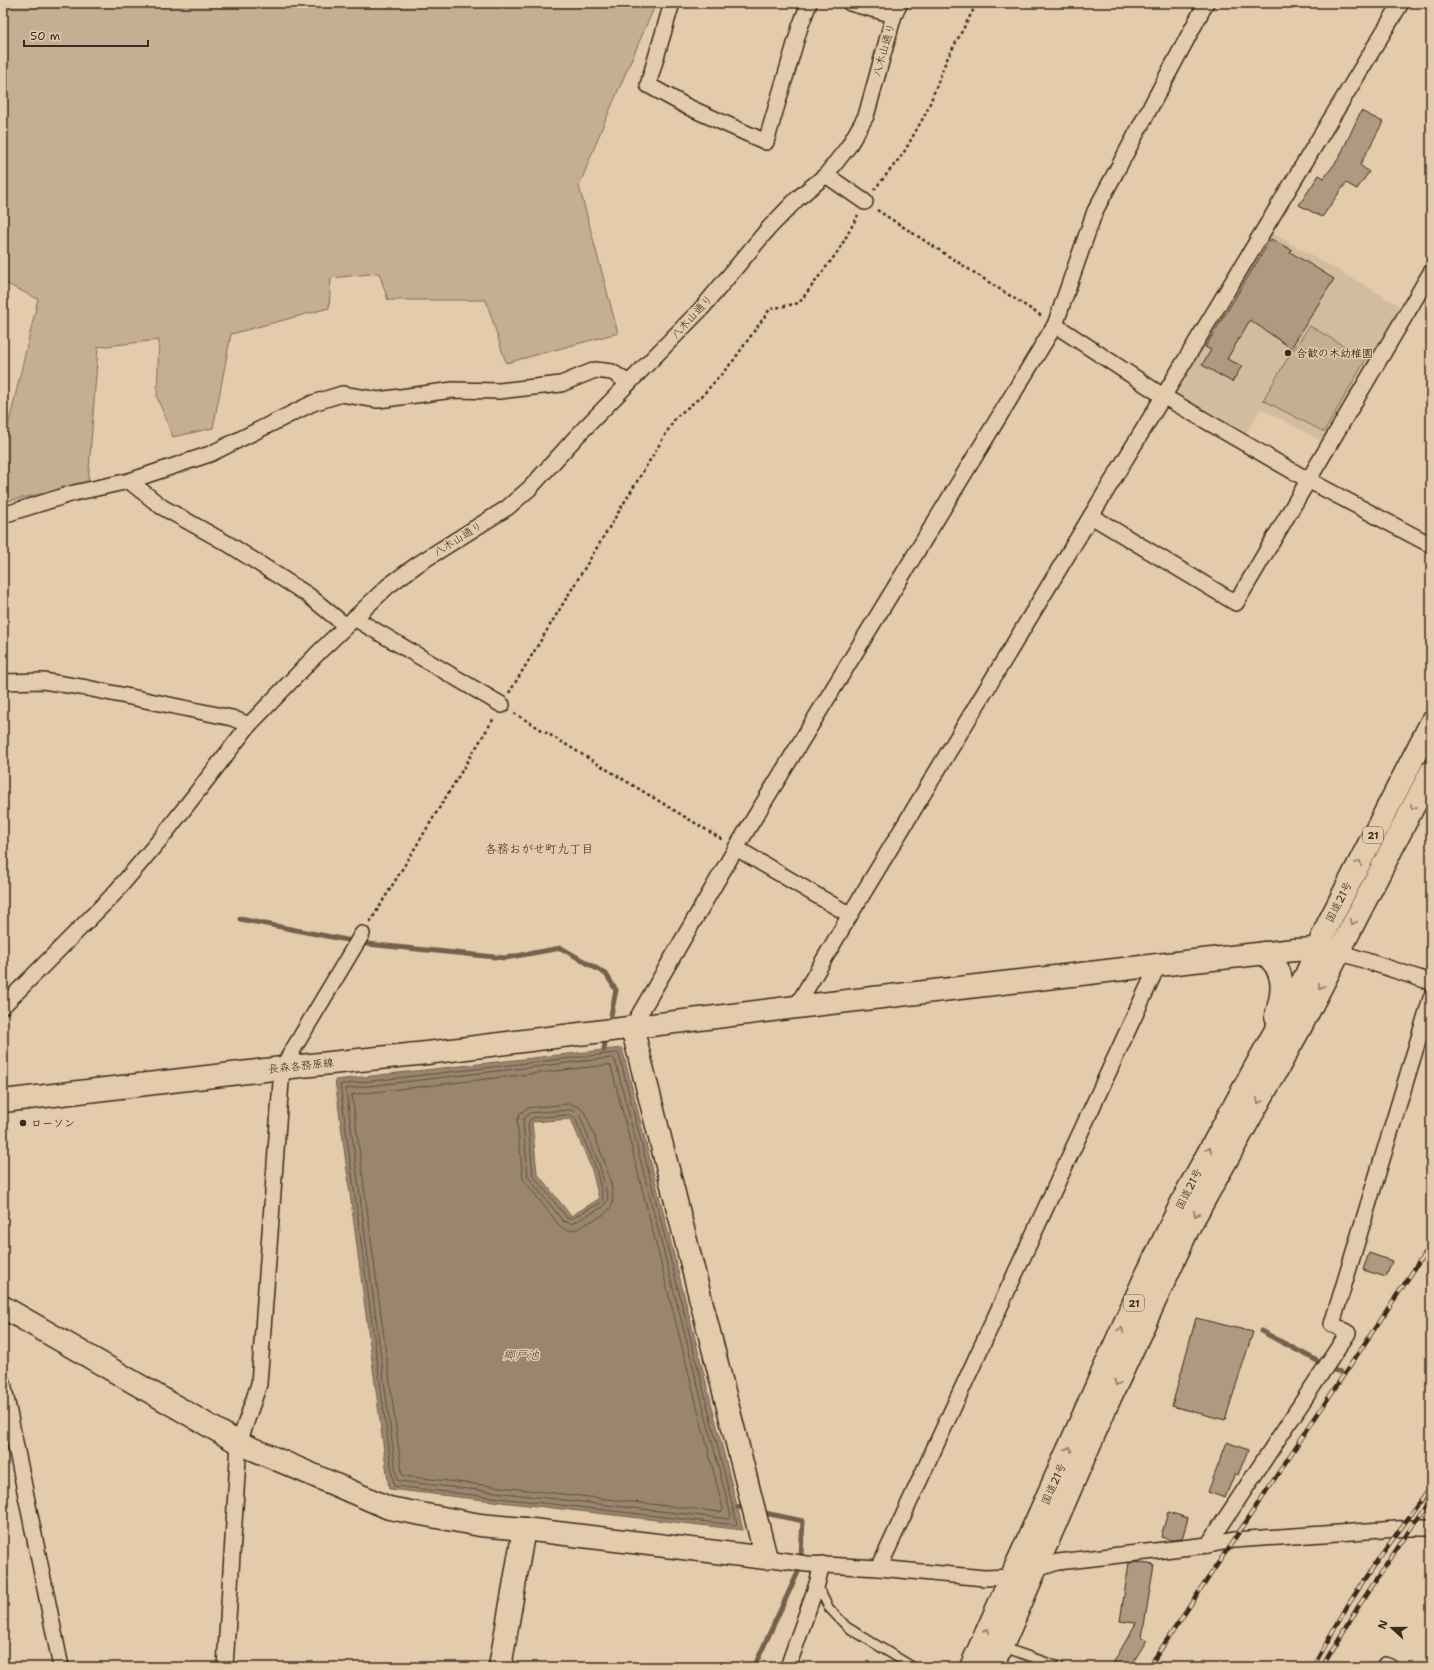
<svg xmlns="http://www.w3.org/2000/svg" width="1434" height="1670" font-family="'Shantell Sans','Klee One',sans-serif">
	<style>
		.built { fill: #d3bc9e }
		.green { fill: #c5ae91; stroke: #806c58 }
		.water { fill: #9a866e; stroke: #74614e; fill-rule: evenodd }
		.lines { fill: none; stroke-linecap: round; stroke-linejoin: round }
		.shore { stroke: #614f3e; stroke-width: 1 }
		.stream { stroke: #74614e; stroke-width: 5 }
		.building { fill: #af9980; stroke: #3b2a1e }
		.lane-casing { stroke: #3b2a1e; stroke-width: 11 }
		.street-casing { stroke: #3b2a1e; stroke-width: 18 }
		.secondary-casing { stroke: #3b2a1e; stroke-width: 25 }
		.highway-casing { stroke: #3b2a1e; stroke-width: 25 }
		.path { stroke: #3b2a1e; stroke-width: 2.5; stroke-dasharray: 3 3; stroke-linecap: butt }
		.lane { stroke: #e3cbab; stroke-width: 8 }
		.street { stroke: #e3cbab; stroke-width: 15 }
		.secondary { stroke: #e3cbab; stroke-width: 22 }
		.highway { stroke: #e3cbab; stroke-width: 22 }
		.rail-casing { stroke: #3b2a1e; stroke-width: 4.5 }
		.rail { stroke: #e3cbab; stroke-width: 3; stroke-dasharray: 9; stroke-linecap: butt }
		.oneway { stroke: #8f7a64 }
		.poi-dot { fill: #3b2a1e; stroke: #e3cbab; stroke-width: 1.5 }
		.labels { text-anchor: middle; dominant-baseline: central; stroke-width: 3; stroke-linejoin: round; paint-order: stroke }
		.shield { fill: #e3cbab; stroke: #6d5a48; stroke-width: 1 }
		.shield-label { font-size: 10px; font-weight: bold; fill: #3b2a1e }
		.street-label { font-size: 11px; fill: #3b2a1e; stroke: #e3cbab }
		.poi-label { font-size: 11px; font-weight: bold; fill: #3b2a1e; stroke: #e3cbab; text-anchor: start }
		.neighbourhood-label { font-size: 12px; fill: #3b2a1e; stroke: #e3cbab }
		.water-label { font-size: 12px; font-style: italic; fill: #4e3c2e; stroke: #e3cbab }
	</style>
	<rect width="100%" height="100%" fill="#e3cbab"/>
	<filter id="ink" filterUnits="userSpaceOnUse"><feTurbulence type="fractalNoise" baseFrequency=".025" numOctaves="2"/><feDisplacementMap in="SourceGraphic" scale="8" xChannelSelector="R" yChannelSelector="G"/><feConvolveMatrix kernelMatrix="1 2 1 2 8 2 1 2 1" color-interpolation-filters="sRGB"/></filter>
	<g filter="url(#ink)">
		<polygon class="built" points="1271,232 1404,308 1324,442 1261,409 1243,438 1172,397"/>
		<g class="green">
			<polygon points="3,3 656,3 602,128 579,186 618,333 506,363 486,300 388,300 379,273 331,278 329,308 231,334 213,428 173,437 157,397 159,340 98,347 88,484 3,502 3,448 38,299 3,282"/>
			<polygon points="1310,326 1366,359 1324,432 1263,400 1292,351"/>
		</g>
		<path class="water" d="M622,1048l121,482 -354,-41 -54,-409zM571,1119l21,51 7,29 -28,17 -34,-43 -5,-51z"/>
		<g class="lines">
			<g class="shore">
				<polygon points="617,1053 619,1054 737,1524 735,1525 394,1486 340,1085"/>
				<polygon points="613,1058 615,1060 731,1516 729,1519 399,1481 397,1480 346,1089"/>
				<polygon points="609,1065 611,1066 723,1509 721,1512 404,1476 402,1474 352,1095"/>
				<path d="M570,1104l9,3 6,6c7,18 35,78 26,94 -4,8 -17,12 -25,17 -9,6 -18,10 -27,1l-36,-46 -6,-57 3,-9 8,-5z"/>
				<polygon points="570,1110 576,1112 580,1116 600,1167 608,1199 603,1207 571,1224 563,1221 528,1177 523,1123 524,1118 530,1113"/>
				<polygon points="570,1115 575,1118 596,1168 603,1199 600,1203 571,1219 567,1218 533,1175 528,1123 532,1118"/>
			</g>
			<g class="stream">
				<polyline points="240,919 367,944 505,958 561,948 606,974 616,990 609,1025"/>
				<polyline points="604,1050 606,1036"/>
				<polyline points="1261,1331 1340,1373"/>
				<polyline points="738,1507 748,1509"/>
				<polyline points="754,1667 800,1568 803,1521 760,1512"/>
			</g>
		</g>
		<g class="building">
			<polygon points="1361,111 1383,122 1360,165 1369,172 1357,189 1346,183 1322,217 1299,205 1319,175 1324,178 1339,158"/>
			<polygon points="1271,239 1292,250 1290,252 1334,279 1291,348 1250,320 1227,359 1242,366 1232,382 1202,365 1211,350 1205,347"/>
			<polygon points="1369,1253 1392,1261 1386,1277 1363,1270"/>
			<polygon points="1196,1318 1253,1332 1225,1420 1172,1406"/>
			<polygon points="1227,1442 1248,1450 1238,1475 1235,1473 1225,1498 1208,1492"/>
			<polygon points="1168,1512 1188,1518 1182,1539 1172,1540 1161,1537"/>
			<polygon points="1135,1562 1154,1565 1142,1637 1147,1640 1130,1667 1111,1667 1136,1623 1120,1621 1129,1563"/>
		</g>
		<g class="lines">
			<defs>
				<g id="lane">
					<polyline points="817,1585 829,1608 847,1627 913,1667"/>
					<polyline points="1002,1647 1060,1667"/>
				</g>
				<g id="street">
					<polyline points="672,3 648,85 686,106 766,142 800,27 809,3"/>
					<polyline points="850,3 894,15"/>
					<polyline points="826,175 865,202"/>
					<polyline points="1055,325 1163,396 1308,480 1431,545"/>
					<polyline points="129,481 162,507 230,545 308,595 346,626"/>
					<polyline points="3,515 74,493 129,481 210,454 313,403 342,394 378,400 453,390 499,391 561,384 595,370 612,372 629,383"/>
					<polyline points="1091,516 1236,603 1431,272"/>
					<polyline points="354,618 502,705"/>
					<polyline points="3,682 43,681 87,688 232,718 249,725"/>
					<polyline points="736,848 850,915"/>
					<polyline points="1339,952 1431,982"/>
					<polyline points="3,1006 113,895 163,836 249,725 318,653 388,586 418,564 507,508 530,488 577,436 703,307 768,229 798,198 826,175 848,147 866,116 894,15 900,3"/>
					<polyline points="796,1007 850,915 1401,3"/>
					<polyline points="632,1027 736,848 1055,325 1095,211 1206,3"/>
					<polyline points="3,1383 61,1667"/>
					<polyline points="1208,1545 1348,1333 1332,1324 1431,998"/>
					<polyline points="766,1558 807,1564 879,1568 984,1578 1011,1577 1058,1562 1208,1545 1234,1540 1411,1528 1431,1528"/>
					<polyline points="879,1568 1158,965"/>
					<polyline points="225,1667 239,1443 259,1384 282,1068 362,934"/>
					<polyline points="788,1667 817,1584 822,1564"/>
					<polyline points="1387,1667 1388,1665 1393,1667"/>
				</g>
				<g id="secondary">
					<polyline points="3,1101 282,1068 427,1053 796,1007 1158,965 1294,950 1318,949 1335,951"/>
					<polyline points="3,1307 239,1443 389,1508 480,1525 524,1529 766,1558 632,1027"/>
					<polyline points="500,1667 524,1529"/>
				</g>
				<g id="highway">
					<path d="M1264,953c22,17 20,38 12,63"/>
					<polyline points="971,1667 1143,1282 1188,1190 1306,975 1328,924 1431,723"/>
					<polyline points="993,1667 1104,1411 1189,1227 1299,1030 1431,772"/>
				</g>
			</defs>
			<use href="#lane" class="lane-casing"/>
			<use href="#street" class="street-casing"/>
			<use href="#secondary" class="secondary-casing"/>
			<use href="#highway" class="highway-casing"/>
			<g class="path">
				<polyline points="874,190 903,154 927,111 946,61 977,3"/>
				<polyline points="877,210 1043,317"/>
				<polyline points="509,693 676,417 702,396 733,361 770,309 799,303 839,250 858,215"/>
				<polyline points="514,713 723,840"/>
				<polyline points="370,922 494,718"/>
			</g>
			<use href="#lane" class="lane"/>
			<use href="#street" class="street"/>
			<use href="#secondary" class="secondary"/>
			<use href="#highway" class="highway"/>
			<defs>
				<g id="rail">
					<polyline points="1149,1667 1431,1244"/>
					<polyline points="1313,1667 1348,1605 1379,1558 1431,1487"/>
					<polyline points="1322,1667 1358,1607 1411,1528 1431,1500"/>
				</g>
			</defs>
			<use href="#rail" class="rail-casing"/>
			<use href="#rail" class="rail"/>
		</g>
		<defs><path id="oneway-chevron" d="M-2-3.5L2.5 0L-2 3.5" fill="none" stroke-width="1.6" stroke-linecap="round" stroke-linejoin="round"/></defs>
		<g class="oneway">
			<use href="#oneway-chevron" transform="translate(1413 807) rotate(117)"/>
			<use href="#oneway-chevron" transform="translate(1359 863) rotate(-63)"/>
			<use href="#oneway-chevron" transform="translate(1353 922) rotate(117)"/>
			<use href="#oneway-chevron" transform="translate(1321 986) rotate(117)"/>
			<use href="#oneway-chevron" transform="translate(1259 1101) rotate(119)"/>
			<use href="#oneway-chevron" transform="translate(1209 1150) rotate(-62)"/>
			<use href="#oneway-chevron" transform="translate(1196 1214) rotate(119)"/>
			<use href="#oneway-chevron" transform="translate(1121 1330) rotate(-66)"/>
			<use href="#oneway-chevron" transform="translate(1117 1383) rotate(114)"/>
			<use href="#oneway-chevron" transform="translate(1069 1449) rotate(-67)"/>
			<use href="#oneway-chevron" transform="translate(987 1631) rotate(-66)"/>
		</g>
	</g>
	<g class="poi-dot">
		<circle cx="1288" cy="353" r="4"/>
		<circle cx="23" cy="1123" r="4"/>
	</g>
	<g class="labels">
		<g class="shield">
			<rect x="1363" y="827" width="20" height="16" rx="3"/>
			<rect x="1124" y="1295" width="20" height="16" rx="3"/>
		</g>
		<g class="shield-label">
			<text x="1373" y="835">21</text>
			<text x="1134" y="1303">21</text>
		</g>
		<g class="street-label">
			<text transform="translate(884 50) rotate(-74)">八木山通り</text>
			<text transform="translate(692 317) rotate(-47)">八木山通り</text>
			<text transform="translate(458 539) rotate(-32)">八木山通り</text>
			<text transform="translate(1339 902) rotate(-63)">国道21号</text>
			<text transform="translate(301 1066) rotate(-6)">長森各務原線</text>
			<text transform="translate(1189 1189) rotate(-63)">国道21号</text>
			<text transform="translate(1054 1484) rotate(-66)">国道21号</text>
		</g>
		<g class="poi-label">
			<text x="1296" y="353">合歓の木幼稚園</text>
			<text x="31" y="1123">ローソン</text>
		</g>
		<g class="neighbourhood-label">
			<text x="539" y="849">各務おがせ町九丁目</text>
		</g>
		<g class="water-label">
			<text x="521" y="1355">郷戸池</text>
		</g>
	</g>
	<rect width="1434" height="1670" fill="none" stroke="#e3cbab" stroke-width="16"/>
	<rect x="8" y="8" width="1418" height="1654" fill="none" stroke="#3b2a1e" stroke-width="1.5" filter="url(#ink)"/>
	<g transform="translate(1392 1628) rotate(291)" stroke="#e3cbab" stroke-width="3" paint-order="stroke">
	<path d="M0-3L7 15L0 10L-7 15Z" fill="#3b2a1e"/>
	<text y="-6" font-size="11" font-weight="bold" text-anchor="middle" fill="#3b2a1e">N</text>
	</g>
	<path d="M24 40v6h124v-6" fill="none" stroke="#3b2a1e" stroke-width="2"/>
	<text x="30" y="40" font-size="12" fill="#3b2a1e" stroke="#e3cbab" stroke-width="3" paint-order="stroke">50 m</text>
</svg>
